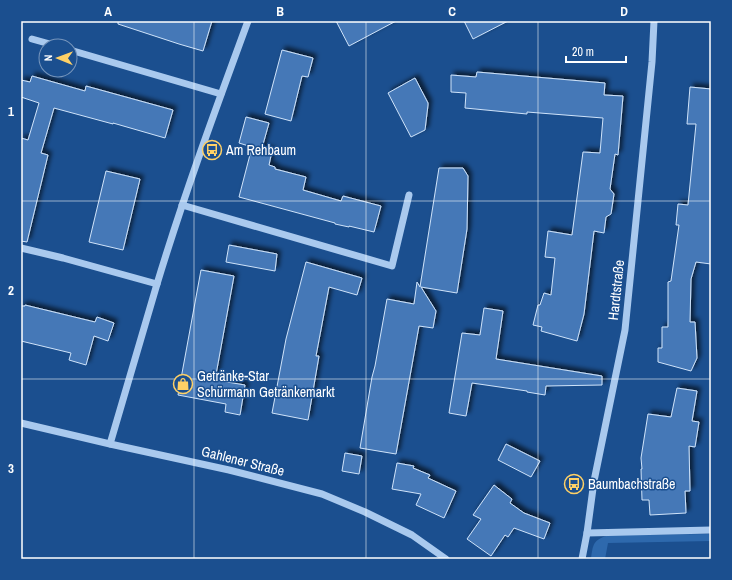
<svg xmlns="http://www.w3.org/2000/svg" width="732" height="580" font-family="'Archivo Narrow',sans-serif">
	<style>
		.green { fill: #2e69ad }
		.building { fill: #4478b7; stroke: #cfe3fa; filter: url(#shadow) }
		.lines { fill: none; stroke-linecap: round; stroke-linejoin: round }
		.minor { stroke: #a9c9ee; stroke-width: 7 }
		.grid { fill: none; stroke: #fff; stroke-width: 1; stroke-opacity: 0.55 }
		.labels { text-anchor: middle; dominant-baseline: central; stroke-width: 3; stroke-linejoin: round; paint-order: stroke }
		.poi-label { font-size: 14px; fill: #fff; stroke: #1b4f8f; text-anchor: start }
		.street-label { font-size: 14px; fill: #fff; stroke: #1b4f8f }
		.neatline { fill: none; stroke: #fff; stroke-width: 1.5 }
		.grid-label { font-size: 13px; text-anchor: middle; font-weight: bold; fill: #fff }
	</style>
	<defs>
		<filter id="shadow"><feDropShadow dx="3.5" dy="-3.5" stdDeviation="2" flood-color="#0009"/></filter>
	</defs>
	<rect width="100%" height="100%" fill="#1b4f8f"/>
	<path class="green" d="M711,534v7l-103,2 -3,16h-14c2,-15 2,-19 18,-24z"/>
	<g class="building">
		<polygon points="118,21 212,21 203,51 179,44 118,24"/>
		<polygon points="336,21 396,21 349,46"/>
		<polygon points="464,21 508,21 473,39"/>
		<polygon points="282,50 313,58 308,77 302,76 291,121 265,114"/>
		<polygon points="477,72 605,83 604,95 623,96 618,155 615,154 610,189 614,194 611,214 606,217 604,233 594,231 584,314 577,341 541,331 542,327 533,325 538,305 540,305 544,293 551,295 555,258 545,257 548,231 572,235 583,152 600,153 603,118 527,112 527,114 465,108 466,93 451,92 451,75 476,77"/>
		<polygon points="32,76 85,91 86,86 173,110 165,138 113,123 113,124 54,108 41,153 48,155 27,242 21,241 21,138 28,140 39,103 21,97 21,80 30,82"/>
		<polygon points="415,78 428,103 428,105 425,130 411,137 388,93"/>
		<polygon points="690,87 711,89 711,264 696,262 691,279 690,322 695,322 697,358 691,371 658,362 658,348 662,348 662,327 668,327 668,282 671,281 679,225 676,225 678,204 688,205 696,124 687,124"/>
		<polygon points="246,117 269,123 262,148 272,151 269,165 275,167 275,169 306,177 303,190 341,201 343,196 381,206 374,232 349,226 349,227 335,224 335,223 239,197 252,147 239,143"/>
		<polygon points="439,168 463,168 468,176 467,229 457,293 421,287 436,311 433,328 419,326 396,454 360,448 372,377 375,366 387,299 414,304 417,282 420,287"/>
		<polygon points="106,171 140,179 123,250 89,242"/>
		<polygon points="229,245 277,254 275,271 226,262"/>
		<polygon points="306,262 362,278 357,295 329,287 316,356 319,356 308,420 272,413 286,339"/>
		<polygon points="201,270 234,276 215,380 245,385 240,415 225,412 226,404 178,395"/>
		<polygon points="25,305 95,322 97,317 114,323 108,341 94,336 86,365 69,360 71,353 21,341 21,306 25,306"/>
		<polygon points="484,308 503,311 496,359 602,376 602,385 546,386 545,395 527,392 527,391 472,383 466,416 449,413 462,333 480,335"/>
		<polygon points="677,388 697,391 692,421 699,422 695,447 689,446 690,491 685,491 686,513 650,515 649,500 642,500 641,469 642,469 641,458 648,414 671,417"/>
		<polygon points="506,444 540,461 531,477 498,460"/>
		<polygon points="345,453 362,456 359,474 342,471"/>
		<polygon points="397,463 414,466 413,468 430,475 428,478 456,491 444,518 416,505 421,494 392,489"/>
		<polygon points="494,485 512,499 510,503 524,513 550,523 544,539 514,528 508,537 505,535 491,556 467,539 481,519 473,515"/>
	</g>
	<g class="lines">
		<g class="minor">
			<polyline points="32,39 57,46"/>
			<polyline points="70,50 221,94"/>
			<polyline points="182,205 392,266 409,195"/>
			<polyline points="21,248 63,258 157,284"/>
			<polyline points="21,423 110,444 229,470 322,494 365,512 412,535 446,559"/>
			<path d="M110,444c16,-53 31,-107 47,-160 27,-89 59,-176 91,-263"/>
			<polyline points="587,533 711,530"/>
			<polyline points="582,559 587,533 594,481 625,330 652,62 654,21"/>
		</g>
	</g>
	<path class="grid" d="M194,21v538M366,21v538M538,21v538M21,201h690M21,379h690"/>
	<defs>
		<symbol id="bus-ring" viewBox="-11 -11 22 22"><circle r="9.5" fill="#1b4f8f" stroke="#ffd166" stroke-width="1.5"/><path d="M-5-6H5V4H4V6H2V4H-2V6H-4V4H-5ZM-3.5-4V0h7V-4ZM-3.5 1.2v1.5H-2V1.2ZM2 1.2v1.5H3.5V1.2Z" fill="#ffd166"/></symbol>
		<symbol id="shop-ring" viewBox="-11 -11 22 22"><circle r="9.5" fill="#1b4f8f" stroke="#ffd166" stroke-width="1.5"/><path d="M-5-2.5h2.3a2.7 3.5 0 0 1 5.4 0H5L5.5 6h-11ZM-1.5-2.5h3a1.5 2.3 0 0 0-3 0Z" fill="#ffd166"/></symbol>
	</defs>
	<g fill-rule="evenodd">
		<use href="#bus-ring" x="201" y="139" width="22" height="22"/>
		<use href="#shop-ring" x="172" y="373" width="22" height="22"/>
		<use href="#bus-ring" x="563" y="473" width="22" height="22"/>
	</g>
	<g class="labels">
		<g class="poi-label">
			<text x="226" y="150">Am Rehbaum</text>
			<text x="197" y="376">Getränke-Star<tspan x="197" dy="16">Schürmann Getränkemarkt</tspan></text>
			<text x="588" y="484">Baumbachstraße</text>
		</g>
		<g class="street-label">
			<text transform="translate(616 290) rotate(-84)">Hardtstraße</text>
			<text transform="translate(243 461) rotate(14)">Gahlener Straße</text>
		</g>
	</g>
	<rect width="732" height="580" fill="none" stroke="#1b4f8f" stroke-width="44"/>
	<g transform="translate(58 58) rotate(271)"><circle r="19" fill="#1b4f8f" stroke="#7695bc"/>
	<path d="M0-3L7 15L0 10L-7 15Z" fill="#ffd166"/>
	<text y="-6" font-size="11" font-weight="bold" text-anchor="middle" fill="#ffffff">N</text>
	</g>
	<path d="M566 56v6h60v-6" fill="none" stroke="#ffffff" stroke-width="2"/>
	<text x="572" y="56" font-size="12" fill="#ffffff" stroke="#1b4f8f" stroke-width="3" paint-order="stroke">20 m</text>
	<rect x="22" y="22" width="688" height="536" class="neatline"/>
	<g class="grid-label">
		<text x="108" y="16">A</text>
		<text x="280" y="16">B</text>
		<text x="452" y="16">C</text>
		<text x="624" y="16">D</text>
		<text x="11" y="116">1</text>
		<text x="11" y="295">2</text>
		<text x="11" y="473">3</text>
	</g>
</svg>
